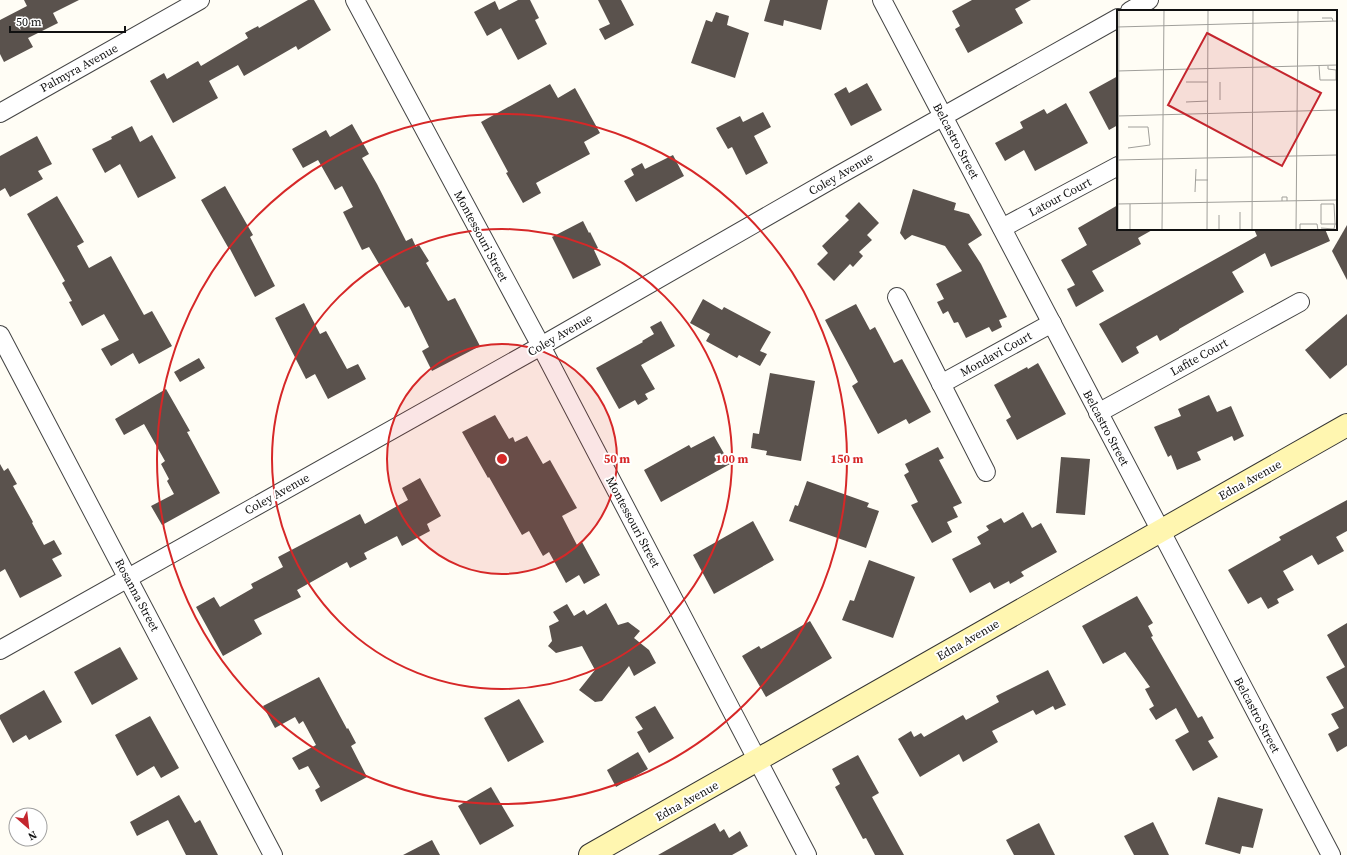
<svg xmlns="http://www.w3.org/2000/svg" width="1347" height="855" font-family="'Source Serif 4',serif">
	<style>
		.building { fill: #5a524d }
		.lines { fill: none; stroke-linecap: round; stroke-linejoin: round }
		.street-casing { stroke: #444; stroke-width: 20 }
		.secondary-casing { stroke: #333; stroke-width: 24 }
		.street { stroke: #fff; stroke-width: 18 }
		.secondary { stroke: #fff6b0; stroke-width: 22 }
		.ring { fill: none; stroke: #d62828; stroke-width: 2 }
		.labels { text-anchor: middle; dominant-baseline: central; stroke-width: 4; stroke-linejoin: round; paint-order: stroke }
		.street-label { font-size: 12px; fill: #111; stroke: #fff }
		.inset-road { fill: none; stroke: #a09f9a; stroke-width: 1 }
		.view { fill: #c4262e; fill-opacity: 0.15; stroke: #c4262e; stroke-width: 2 }
		.inset-edge { fill: none; stroke: #111; stroke-width: 2 }
		.centre { fill: #d62828; stroke: #fff; stroke-width: 2 }
		.ring-label { font-size: 12px; text-anchor: middle; font-weight: bold; fill: #d62828; stroke: #fff; stroke-width: 4; stroke-linejoin: round; paint-order: stroke }
	</style>
	<rect width="100%" height="100%" fill="#fffdf5"/>
	<g class="building">
		<polygon points="24,0 79,0 53,13 58,23 28,38 33,47 4,62 0,54 0,20 27,6"/>
		<polygon points="308,0 314,0 331,30 298,50 296,46 244,76 238,65 209,81 218,98 173,123 150,81 164,73 167,79 198,61 201,66 248,38 245,33 258,26 259,28"/>
		<polygon points="518,0 530,0 539,18 535,20 547,44 518,60 501,28 487,36 474,12 495,1 499,10"/>
		<polygon points="598,0 621,0 634,25 605,40 599,29 610,24"/>
		<polygon points="770,0 828,0 821,30 784,20 783,26 764,21"/>
		<polygon points="972,0 1031,0 1015,9 1023,23 968,53 955,29 960,26 952,11"/>
		<polygon points="716,12 729,16 727,25 749,33 735,78 691,63 706,20 712,22"/>
		<polygon points="1118,76 1118,125 1109,130 1089,92"/>
		<polygon points="867,83 882,110 851,126 834,94 846,87 849,93"/>
		<polygon points="550,84 558,98 575,88 600,133 584,142 590,154 536,183 541,193 523,203 506,173 508,172 481,122"/>
		<polygon points="1066,103 1088,143 1035,171 1024,150 1005,161 995,143 1023,128 1020,122 1044,109 1047,114"/>
		<polygon points="763,112 771,127 754,136 768,163 746,175 732,147 728,149 716,128 740,116 743,122"/>
		<polygon points="352,124 369,154 362,158 377,184 406,241 412,238 416,247 419,245 429,261 426,263 448,301 455,298 480,346 432,371 422,351 429,347 409,306 405,308 369,247 362,250 343,212 353,207 342,186 335,190 318,160 303,168 292,149 326,130 330,137"/>
		<polygon points="132,126 140,142 152,135 176,178 138,198 120,164 105,173 92,149 112,139 111,137"/>
		<polygon points="37,136 52,164 38,171 43,179 10,197 5,188 0,191 0,156"/>
		<polygon points="673,155 684,176 636,202 624,181 634,175 631,169 642,163 645,169"/>
		<polygon points="225,186 253,235 250,237 275,286 255,297 230,249 229,249 201,200"/>
		<polygon points="913,189 956,203 954,210 969,214 982,235 968,244 981,264 1007,317 999,320 1002,327 992,332 989,327 966,338 958,322 954,323 948,311 943,314 937,302 944,299 936,284 962,271 945,246 912,235 905,240 900,233"/>
		<polygon points="57,196 84,242 77,246 89,268 111,256 144,315 152,311 172,346 139,364 133,353 111,366 101,349 119,340 104,314 82,326 69,302 72,301 62,283 65,281 27,214"/>
		<polygon points="859,202 879,223 867,235 872,240 859,252 863,256 853,267 850,264 834,281 817,264 828,253 822,246 849,220 845,216"/>
		<polygon points="1118,205 1118,229 1154,229 1138,238 1141,244 1092,271 1104,291 1076,307 1067,289 1075,285 1061,260 1087,245 1078,228"/>
		<polygon points="583,221 589,233 590,232 598,248 594,250 601,265 573,279 552,237"/>
		<polygon points="1347,225 1347,280 1332,251"/>
		<polygon points="1254,229 1325,229 1330,241 1271,267 1265,253 1232,272 1244,292 1179,329 1179,330 1160,341 1157,335 1136,347 1139,353 1122,363 1099,324 1257,236"/>
		<polygon points="703,299 722,310 724,307 771,332 760,351 767,354 760,366 739,355 737,358 706,341 710,334 690,323"/>
		<polygon points="304,303 320,334 326,331 347,369 358,364 366,379 328,399 315,374 306,379 275,318"/>
		<polygon points="856,304 870,330 875,327 894,363 902,359 931,412 909,424 906,419 878,434 852,386 858,382 825,320"/>
		<polygon points="1347,314 1347,365 1330,379 1305,350"/>
		<polygon points="661,321 675,346 641,365 655,389 645,394 648,399 638,405 635,400 619,409 596,368 643,342 642,341 654,334 650,327"/>
		<polygon points="199,358 205,368 180,382 174,372"/>
		<polygon points="1038,363 1066,414 1017,440 1006,420 1011,417 994,385 1027,367 1028,369"/>
		<polygon points="770,373 815,381 801,461 766,455 767,451 751,448 753,433 759,434"/>
		<polygon points="166,389 190,431 187,432 220,493 162,525 151,506 174,494 167,481 169,479 161,464 165,461 144,424 124,435 115,419"/>
		<polygon points="1209,395 1217,412 1231,406 1244,436 1234,441 1232,436 1197,452 1201,460 1177,470 1171,455 1168,457 1154,427 1181,416 1178,409"/>
		<polygon points="495,415 509,439 513,437 515,442 527,436 543,464 550,460 577,508 562,516 577,545 582,542 600,575 584,584 579,575 566,583 549,552 543,556 529,531 522,535 489,477 488,478 462,432"/>
		<polygon points="714,436 730,464 661,502 644,470 689,445 691,448"/>
		<polygon points="938,447 944,458 939,460 962,503 953,507 958,517 947,522 952,532 932,543 911,505 918,502 904,475 909,472 905,464"/>
		<polygon points="1061,457 1090,459 1085,515 1056,513"/>
		<polygon points="0,464 4,471 8,468 17,484 13,486 33,522 32,523 44,545 54,540 62,554 52,559 62,576 20,598 5,569 0,572"/>
		<polygon points="420,478 441,516 427,524 430,531 402,546 397,536 364,553 367,559 350,568 347,562 297,590 301,597 254,620 262,634 223,656 196,607 214,597 220,607 253,588 251,584 283,567 278,557 360,514 365,524 408,500 402,488"/>
		<polygon points="807,481 869,503 867,507 879,511 866,548 789,521 795,505 798,506"/>
		<polygon points="1347,500 1347,531 1336,537 1344,551 1318,565 1312,555 1283,571 1294,590 1277,599 1279,603 1268,609 1261,597 1248,604 1228,570 1281,540 1279,537"/>
		<polygon points="1023,512 1032,528 1041,523 1057,552 1021,572 1024,576 1010,584 1009,581 994,589 990,582 970,593 952,559 981,544 977,537 989,530 986,526 1001,518 1004,523"/>
		<polygon points="753,521 774,560 714,594 693,555"/>
		<polygon points="869,560 915,577 893,638 842,620 850,600 854,601"/>
		<polygon points="1137,596 1153,623 1148,626 1153,636 1151,637 1198,718 1202,716 1214,738 1208,741 1218,757 1193,771 1175,740 1189,732 1176,708 1156,720 1149,709 1154,706 1145,689 1150,687 1125,652 1103,664 1082,626"/>
		<polygon points="606,603 618,625 628,622 640,631 634,638 649,650 656,663 634,676 629,666 602,701 595,702 579,690 595,670 582,646 556,653 548,646 552,641 549,626 559,621 553,612 567,604 574,616 584,610 587,615"/>
		<polygon points="810,621 832,658 766,697 742,656 759,646 761,649"/>
		<polygon points="1347,623 1347,746 1337,752 1328,734 1339,728 1331,714 1344,708 1326,677 1345,667 1327,635"/>
		<polygon points="120,647 138,679 92,705 74,672"/>
		<polygon points="1048,670 1066,705 1055,710 1053,706 1036,715 1033,710 992,731 998,742 963,762 959,754 920,777 898,739 911,731 914,737 921,733 924,737 963,715 966,720 999,702 996,696"/>
		<polygon points="319,677 347,729 348,728 356,743 351,746 367,777 321,802 315,790 320,787 308,766 299,770 292,758 316,745 303,721 299,724 295,717 275,728 263,706"/>
		<polygon points="44,690 62,722 29,740 26,735 13,743 0,719 0,715"/>
		<polygon points="519,699 544,742 508,762 484,718"/>
		<polygon points="655,706 674,738 649,753 637,732 643,729 635,717"/>
		<polygon points="150,716 179,768 161,778 154,766 137,776 115,735"/>
		<polygon points="638,752 648,769 616,787 607,770"/>
		<polygon points="858,755 879,793 872,797 904,855 875,855 866,838 863,839 835,787 840,784 832,769"/>
		<polygon points="491,787 514,826 480,845 458,806"/>
		<polygon points="179,795 195,823 200,820 218,855 186,855 168,820 137,836 130,822"/>
		<polygon points="1218,797 1263,809 1253,848 1242,846 1240,854 1205,844"/>
		<polygon points="1153,822 1169,855 1134,855 1124,836"/>
		<polygon points="715,823 720,832 724,829 729,838 740,831 748,846 732,855 658,855"/>
		<polygon points="1039,823 1055,855 1014,855 1006,840"/>
		<polygon points="432,840 440,855 403,855"/>
	</g>
	<g class="lines">
		<defs>
			<g id="street">
				<polyline points="355,0 541,346 807,855"/>
				<polyline points="882,0 1331,855"/>
				<polyline points="1130,11 1149,0"/>
				<polyline points="0,113 200,0"/>
				<polyline points="1002,228 1118,166"/>
				<polyline points="897,297 986,472"/>
				<polyline points="0,335 273,855"/>
				<polyline points="941,384 1052,323"/>
				<polyline points="1098,413 1300,302"/>
				<polyline points="0,650 541,346 839,175 1118,18"/>
			</g>
			<polyline id="secondary" points="590,855 1347,425"/>
		</defs>
		<use href="#street" class="street-casing"/>
		<use href="#secondary" class="secondary-casing"/>
		<use href="#street" class="street"/>
		<use href="#secondary" class="secondary"/>
	</g>
	<circle cx="502" cy="459" r="115" fill="#d62828" fill-opacity=".12"/>
	<g class="ring">
		<circle cx="502" cy="459" r="115"/>
		<circle cx="502" cy="459" r="230"/>
		<circle cx="502" cy="459" r="345"/>
	</g>
	<g class="labels">
		<g class="street-label">
			<text transform="translate(79 68) rotate(-29)">Palmyra Avenue</text>
			<text transform="translate(956 141) rotate(62)">Belcastro Street</text>
			<text transform="translate(841 174) rotate(-30)">Coley Avenue</text>
			<text transform="translate(1060 197) rotate(-28)">Latour Court</text>
			<text transform="translate(481 236) rotate(62)">Montessouri Street</text>
			<text transform="translate(560 335) rotate(-30)">Coley Avenue</text>
			<text transform="translate(996 354) rotate(-29)">Mondavi Court</text>
			<text transform="translate(1199 357) rotate(-29)">Lafite Court</text>
			<text transform="translate(1106 428) rotate(62)">Belcastro Street</text>
			<text transform="translate(1250 480) rotate(-29)">Edna Avenue</text>
			<text transform="translate(277 494) rotate(-29)">Coley Avenue</text>
			<text transform="translate(633 522) rotate(62)">Montessouri Street</text>
			<text transform="translate(137 595) rotate(62)">Rosanna Street</text>
			<text transform="translate(968 640) rotate(-30)">Edna Avenue</text>
			<text transform="translate(1257 715) rotate(62)">Belcastro Street</text>
			<text transform="translate(687 801) rotate(-29)">Edna Avenue</text>
		</g>
	</g>
	<g transform="translate(1117 10)">
		<rect width="220" height="220" fill="#fffdf5"/>
		<path class="inset-road" d="M205,8h10l1,3M0,17l220,-6M202,56l1,14h17M211,56v3l8,1v10M0,61l220,-6M69,72h22M103,90v-18M69,92l22,-1M0,106l220,-6M11,117h20l2,18 -22,3M0,150l220,-5M78,170h13M78,182l1,-23M165,191v-4h5v4M0,194l220,-4M102,205v15M204,218l13,1 1,-5 -1,-20h-13v20h16M1,220l1,-220M13,220v-26M45,220l2,-220M90,220l1,-220M123,220v-18M135,220l1,-220M179,220l2,-220M183,220v-6h17l1,6"/>
		<path class="view" d="M90,23l114,60 -39,73 -114,-61z"/>
		<rect width="220" height="220" class="inset-edge"/>
	</g>
	<circle cx="502" cy="459" r="6" class="centre"/>
	<g class="ring-label">
		<text x="617" y="463">50 m</text>
		<text x="732" y="463">100 m</text>
		<text x="847" y="463">150 m</text>
	</g>
	<g transform="translate(28 827) rotate(152)"><circle r="19" fill="#ffffff" stroke="#a0a0a0"/>
	<path d="M0-3L7 15L0 10L-7 15Z" fill="#c4262e"/>
	<text y="-6" font-size="11" font-weight="bold" text-anchor="middle" fill="#111111">N</text>
	</g>
	<path d="M10 26v6h115v-6" fill="none" stroke="#111111" stroke-width="2"/>
	<text x="16" y="26" font-size="12" fill="#111111" stroke="#ffffff" stroke-width="3" paint-order="stroke">50 m</text>
</svg>
